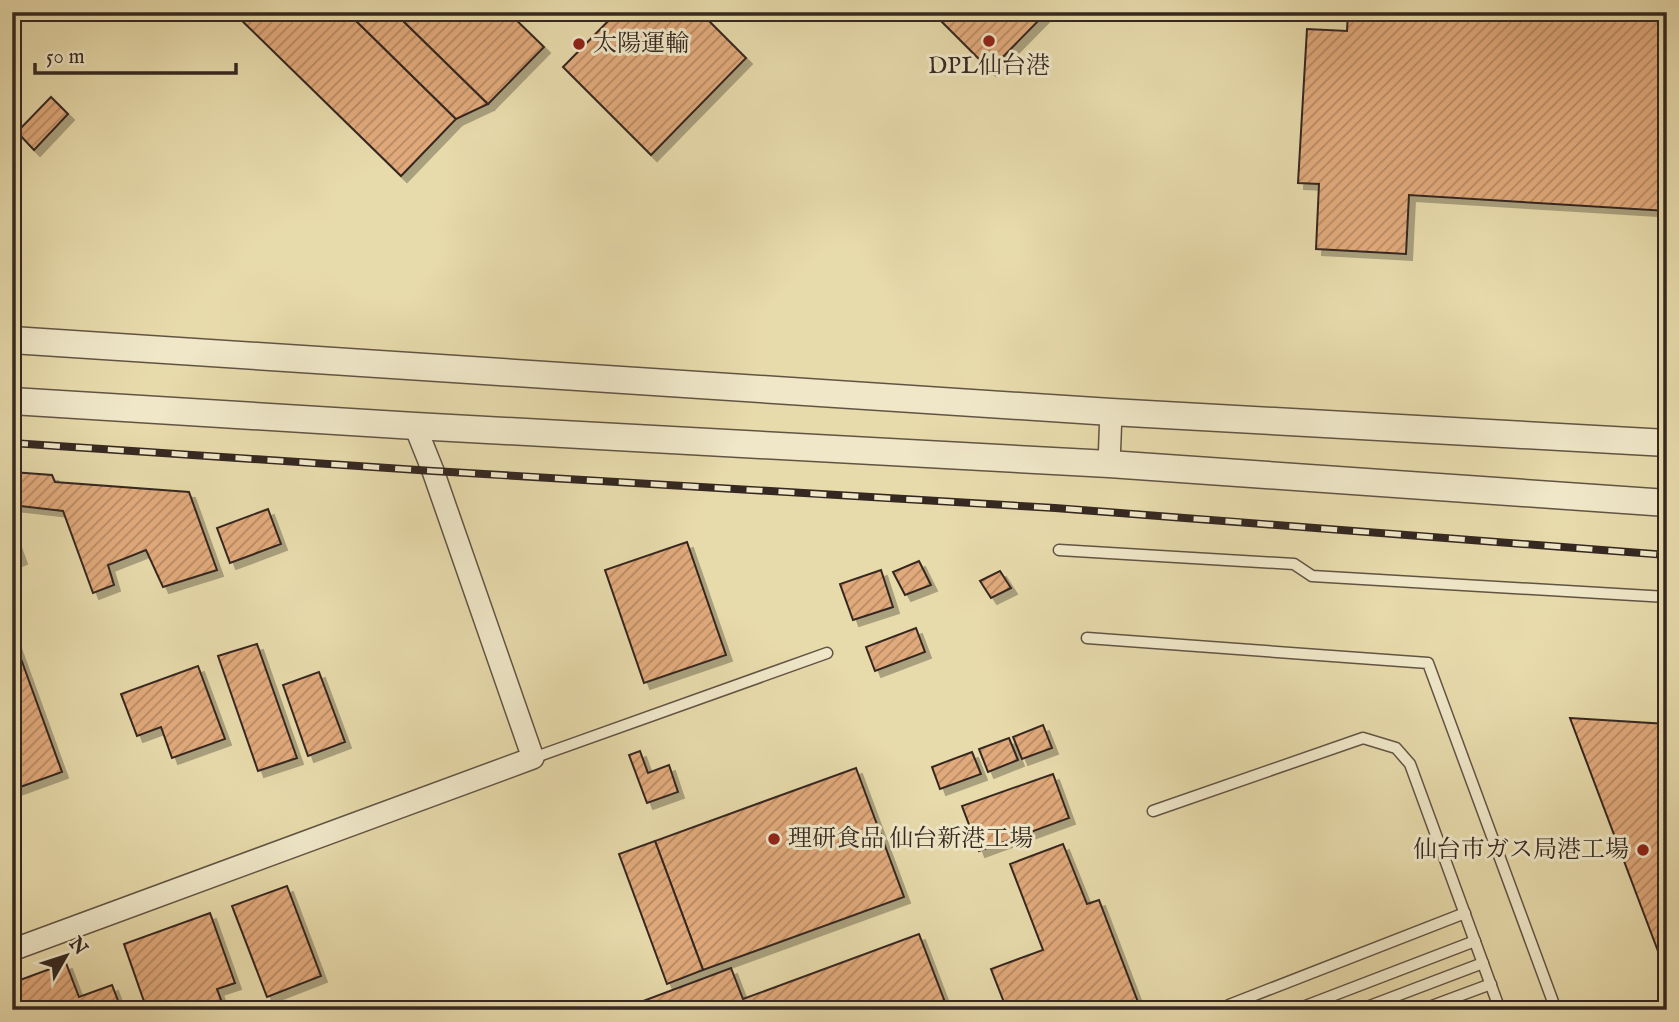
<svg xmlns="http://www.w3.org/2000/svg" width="1679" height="1022" font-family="'IM FELL English','Noto Serif JP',serif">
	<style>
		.building { fill: url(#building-hatch); stroke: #352821; stroke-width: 2; filter: url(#shadow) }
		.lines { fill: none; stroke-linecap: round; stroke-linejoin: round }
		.service-casing { stroke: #625444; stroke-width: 13 }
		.minor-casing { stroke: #625444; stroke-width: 24 }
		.tertiary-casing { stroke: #625444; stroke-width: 29 }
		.service { stroke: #efe7c8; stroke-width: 10 }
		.minor { stroke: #efe7c8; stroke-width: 21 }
		.tertiary { stroke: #efe7c8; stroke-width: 26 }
		.rail-casing { stroke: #352821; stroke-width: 8 }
		.rail { stroke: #efe7c8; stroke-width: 5; stroke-dasharray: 16; stroke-linecap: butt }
		.poi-dot { fill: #8f2418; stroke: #efe7c8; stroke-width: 2.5 }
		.labels { text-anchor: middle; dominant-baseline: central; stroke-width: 6; stroke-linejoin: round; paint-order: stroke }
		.poi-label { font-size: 24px; fill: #352821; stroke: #efe7c8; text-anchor: start }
	</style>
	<defs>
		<pattern id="building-hatch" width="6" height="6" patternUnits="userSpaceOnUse" patternTransform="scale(1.75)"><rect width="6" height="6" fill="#e1aa7b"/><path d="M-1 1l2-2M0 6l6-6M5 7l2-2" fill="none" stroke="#b78a64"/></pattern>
		<filter id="shadow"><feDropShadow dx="6" dy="6" stdDeviation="0" flood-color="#0004"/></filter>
	</defs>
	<rect width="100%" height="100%" fill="#e7daab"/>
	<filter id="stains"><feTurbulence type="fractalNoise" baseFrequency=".00286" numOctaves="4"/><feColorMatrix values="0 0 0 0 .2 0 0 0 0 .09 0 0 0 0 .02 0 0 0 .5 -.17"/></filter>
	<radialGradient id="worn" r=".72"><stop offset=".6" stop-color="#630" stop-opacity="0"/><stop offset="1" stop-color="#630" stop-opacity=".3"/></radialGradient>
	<g class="building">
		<polygon points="233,12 347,12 456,119 401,176"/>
		<polygon points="347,12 394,12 488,104 456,119"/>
		<polygon points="394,12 508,12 544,47 488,104"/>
		<polygon points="617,12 700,12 746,58 651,155 563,67"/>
		<polygon points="932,12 1047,12 990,70"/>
		<polygon points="1348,12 1667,12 1667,211 1409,195 1406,254 1316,249 1319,184 1298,183 1307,29 1347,31"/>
		<polygon points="51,97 68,114 34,150 17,132"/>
		<polygon points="12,472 52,475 55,482 189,492 217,570 163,587 146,550 108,565 114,585 93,593 63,511 12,505"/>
		<polygon points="268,509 281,544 230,563 217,528"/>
		<polygon points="12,533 21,558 12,562"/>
		<polygon points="687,542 726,655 644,683 605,570"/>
		<polygon points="919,561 931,585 905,595 893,572"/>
		<polygon points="881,570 893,607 853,620 840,584"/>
		<polygon points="1000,571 1011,588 991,598 980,581"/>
		<polygon points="916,628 925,652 875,671 866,647"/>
		<polygon points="12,634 62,772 12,790"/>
		<polygon points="257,644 297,758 258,771 218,656"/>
		<polygon points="198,666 225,739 172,758 161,727 137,736 121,694"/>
		<polygon points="319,672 345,742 308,756 283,685"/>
		<polygon points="1570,718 1667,724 1667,975"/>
		<polygon points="1043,725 1052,748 1022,759 1013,737"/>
		<polygon points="1009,738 1018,760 988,772 979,749"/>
		<polygon points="640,751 648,773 669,765 678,792 647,803 629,755"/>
		<polygon points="972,752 981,774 940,789 932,767"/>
		<polygon points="856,768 904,897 703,970 655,841"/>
		<polygon points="1053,774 1069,818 979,851 962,806"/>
		<polygon points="655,841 703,970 667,984 619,854"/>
		<polygon points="1063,844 1087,904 1099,900 1141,1010 1007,1010 991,969 1043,950 1010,864"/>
		<polygon points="287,886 321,976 267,997 232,906"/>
		<polygon points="210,913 235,983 217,989 224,1008 218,1010 147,1010 124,944"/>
		<polygon points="919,934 948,1010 638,1010 635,1004 731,968 743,999"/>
		<polygon points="66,963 79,997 112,985 120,1006 110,1010 12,1010 12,983"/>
		<polygon points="1397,996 1402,1010 1362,1010"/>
	</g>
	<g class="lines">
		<defs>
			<g id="service">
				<polyline points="1059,550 1294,564 1312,576 1667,597"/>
				<polyline points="1087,638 1428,663 1556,1010"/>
				<polyline points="533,758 827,653"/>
				<polyline points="1153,811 1363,738 1396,748 1410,764 1500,1010"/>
				<polyline points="1229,1005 1465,913"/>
				<polyline points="1295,1010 1475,941"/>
				<polyline points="1359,1010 1483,963"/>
				<polyline points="1421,1010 1491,984"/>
			</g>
			<g id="minor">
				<polyline points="1109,464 1111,412"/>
				<polyline points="12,950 533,758 433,471 415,426"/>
			</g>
			<g id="tertiary">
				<polyline points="12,340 1111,412 1667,443"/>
				<polyline points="12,401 415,426 1109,464 1667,503"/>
			</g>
		</defs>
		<use href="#service" class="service-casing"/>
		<use href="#minor" class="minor-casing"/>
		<use href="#tertiary" class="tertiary-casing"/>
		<use href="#service" class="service"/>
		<use href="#minor" class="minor"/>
		<use href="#tertiary" class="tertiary"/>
		<defs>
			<polyline id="rail" points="12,443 433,471 1055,508 1667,555"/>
		</defs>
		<use href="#rail" class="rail-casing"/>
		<use href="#rail" class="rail"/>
	</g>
	<g class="poi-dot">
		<circle cx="989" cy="41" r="7"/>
		<circle cx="579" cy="44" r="7"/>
		<circle cx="774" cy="839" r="7"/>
		<circle cx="1643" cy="850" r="7"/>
	</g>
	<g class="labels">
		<g class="poi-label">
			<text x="593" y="44">太陽運輸</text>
			<text x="989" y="66" text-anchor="middle">DPL仙台港</text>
			<text x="788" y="839">理研食品 仙台新港工場</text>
			<text x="1629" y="850" text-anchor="end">仙台市ガス局港工場</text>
		</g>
	</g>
	<rect width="1679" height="1022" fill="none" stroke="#e7daab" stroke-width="42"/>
	<rect x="14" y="14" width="1651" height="994" fill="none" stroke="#352821" stroke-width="3.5"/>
	<rect x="21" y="21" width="1637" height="980" fill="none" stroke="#352821" stroke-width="2"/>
	<g transform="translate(66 956) rotate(51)" stroke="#efe7c8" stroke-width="5" paint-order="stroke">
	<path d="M0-5L12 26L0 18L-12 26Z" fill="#352821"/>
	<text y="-10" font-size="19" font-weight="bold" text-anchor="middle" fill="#352821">N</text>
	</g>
	<path d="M35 63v10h201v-10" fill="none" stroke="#352821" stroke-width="3.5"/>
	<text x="46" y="63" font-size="21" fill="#352821" stroke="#efe7c8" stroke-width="5" paint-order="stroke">50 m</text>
	<rect width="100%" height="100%" filter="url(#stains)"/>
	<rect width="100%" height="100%" fill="url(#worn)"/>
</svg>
